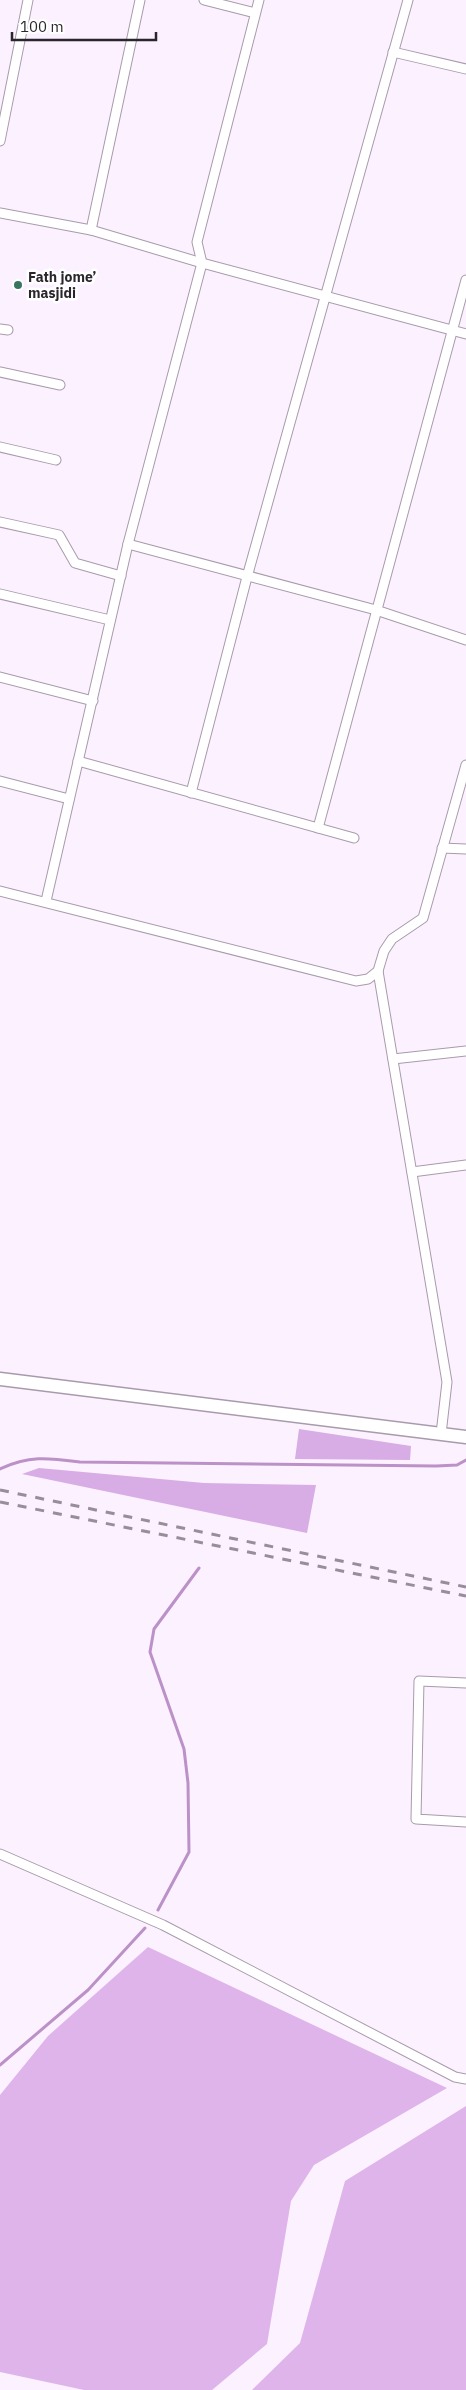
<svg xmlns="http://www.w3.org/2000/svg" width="466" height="2390" font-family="'IBM Plex Sans',sans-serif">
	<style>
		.green { fill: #deb4ea }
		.forest { fill: #d8ace4 }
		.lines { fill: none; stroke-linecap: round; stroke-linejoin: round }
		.stream { stroke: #bc91c8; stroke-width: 3 }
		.minor-casing { stroke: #a89bab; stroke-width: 11 }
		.secondary-casing { stroke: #a89bab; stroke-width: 15 }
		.minor { stroke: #fff; stroke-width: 9 }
		.secondary { stroke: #fff; stroke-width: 12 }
		.rail { stroke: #968e98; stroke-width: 3; stroke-dasharray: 9 9; stroke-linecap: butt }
		.poi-dot { fill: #387560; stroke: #fff; stroke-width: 2 }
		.labels { text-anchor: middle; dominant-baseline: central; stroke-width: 5; stroke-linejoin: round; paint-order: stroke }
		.poi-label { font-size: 14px; font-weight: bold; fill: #2b262c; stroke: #fff; text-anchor: start }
	</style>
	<rect width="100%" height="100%" fill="#fcf1ff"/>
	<g class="green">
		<polygon points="148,1947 447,2088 314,2165 291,2201 267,2344 212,2390 84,2390 0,2372 0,2095 48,2036"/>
		<polygon points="466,2106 466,2390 252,2390 300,2343 345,2181"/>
	</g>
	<g class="forest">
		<polygon points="299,1429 411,1446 410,1460 295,1459"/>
		<polygon points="39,1468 204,1483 316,1485 307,1533 22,1474"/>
	</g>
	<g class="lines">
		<g class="stream">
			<path d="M0,1469c29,-14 49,-11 80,-7l356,4 21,-1 9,-5"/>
			<polyline points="158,1910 189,1852 188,1783 184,1749 150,1652 154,1629 199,1568"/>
			<polyline points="0,2065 88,1990 145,1928"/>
		</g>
		<defs>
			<g id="minor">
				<polyline points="204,0 255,13"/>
				<polyline points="393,52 466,69"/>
				<polyline points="0,141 28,0"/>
				<polyline points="0,213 91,230 202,263 466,334"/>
				<polyline points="91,230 140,0"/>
				<polyline points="0,329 8,330"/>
				<polyline points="0,372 60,385"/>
				<polyline points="0,447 56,460"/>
				<polyline points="0,522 59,535 75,563 121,576"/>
				<polyline points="128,544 376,610 466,640"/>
				<polyline points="0,594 110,620"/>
				<polyline points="0,677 93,701"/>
				<polyline points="78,761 354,838"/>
				<polyline points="0,781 69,799"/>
				<polyline points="191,793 247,577 408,0"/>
				<polyline points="318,828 466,280"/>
				<polyline points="442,848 466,849"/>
				<polyline points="0,891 356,981 368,979 378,971 384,951 392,939 423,918 466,765"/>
				<polyline points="46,901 128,544 202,263 197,242 259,0"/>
				<polyline points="378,971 447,1382 441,1434"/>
				<polyline points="393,1059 466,1051"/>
				<polyline points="412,1172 466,1165"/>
				<polyline points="466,1683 419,1681 416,1819 466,1822"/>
				<polyline points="0,1854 163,1925 455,2077 466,2079"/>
			</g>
			<polyline id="secondary" points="0,1379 466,1437"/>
		</defs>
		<use href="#minor" class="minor-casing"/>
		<use href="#secondary" class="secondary-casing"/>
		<use href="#minor" class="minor"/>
		<use href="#secondary" class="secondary"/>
		<g class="rail">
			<polyline points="0,1490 466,1587"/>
			<polyline points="0,1502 466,1596"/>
		</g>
	</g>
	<circle class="poi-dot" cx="18" cy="285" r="5"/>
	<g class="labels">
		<g class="poi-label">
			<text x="28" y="277">Fath jome’<tspan x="28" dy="16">masjidi</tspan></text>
		</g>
	</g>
	<path d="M12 32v8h144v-8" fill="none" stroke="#2b262c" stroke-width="2.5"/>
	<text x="20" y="32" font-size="15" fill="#2b262c" stroke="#ffffff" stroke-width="4" paint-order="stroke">100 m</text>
</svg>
